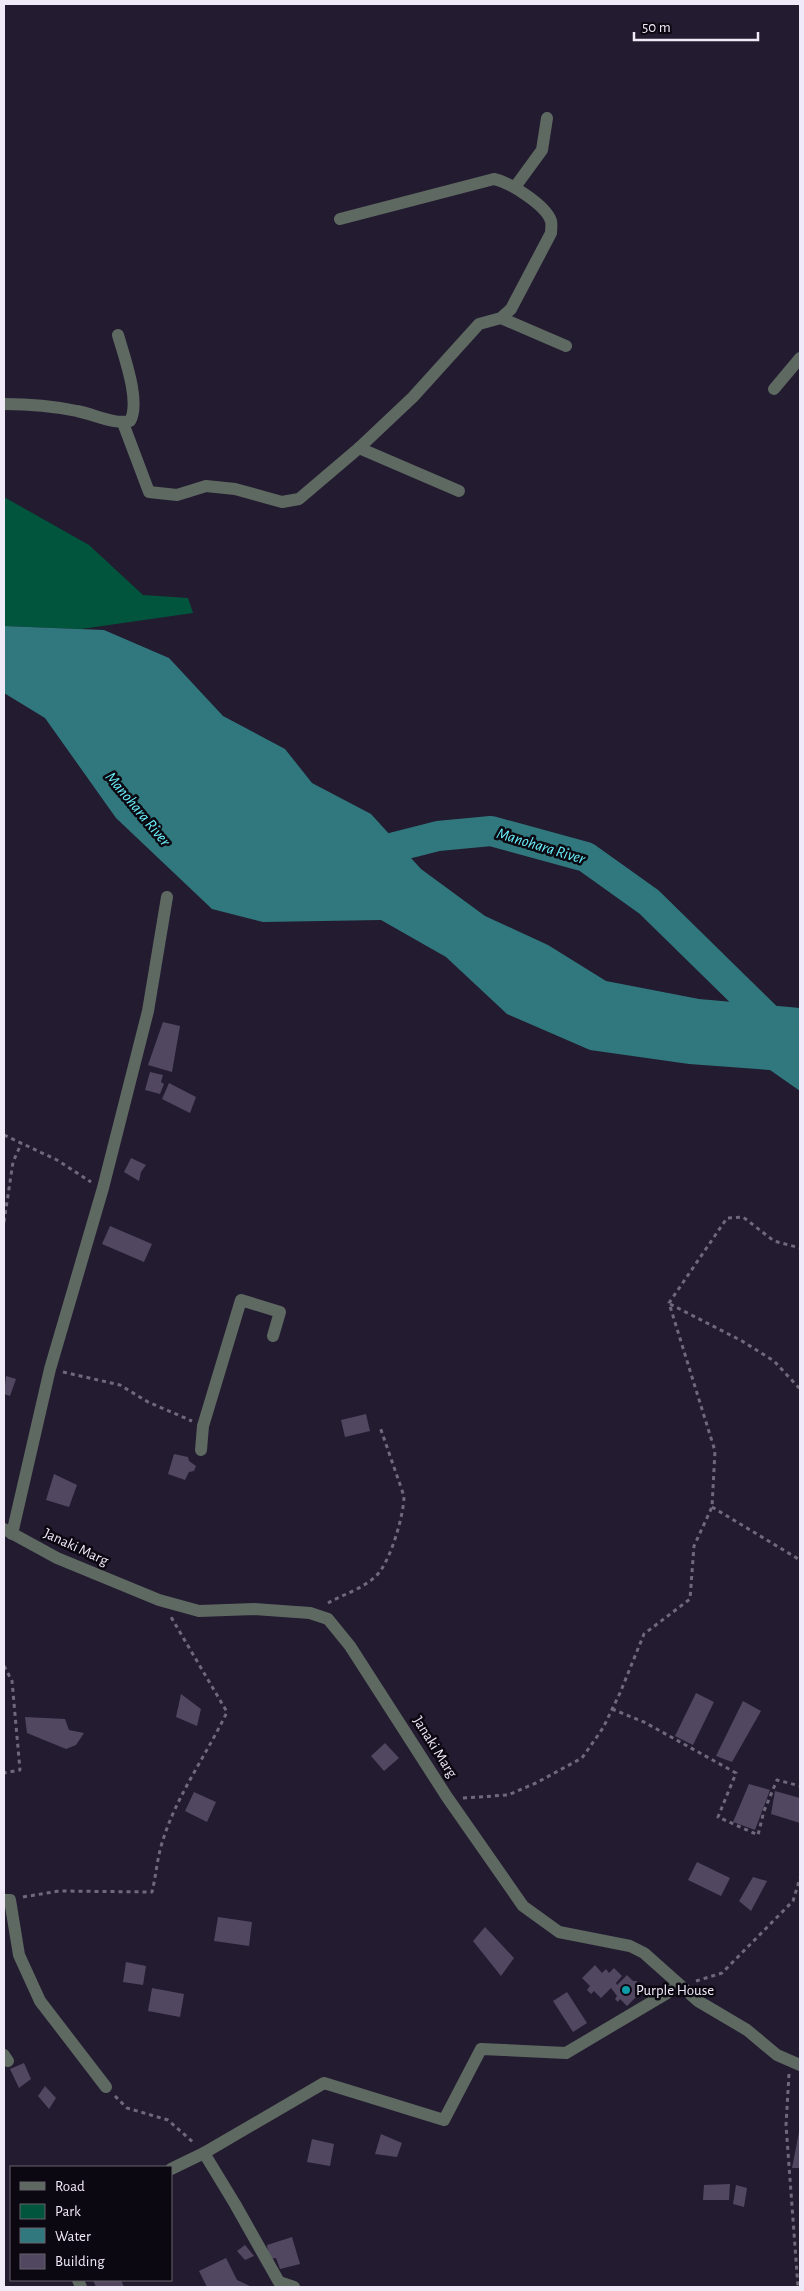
<svg xmlns="http://www.w3.org/2000/svg" width="804" height="2291" font-family="'Alegreya Sans',sans-serif">
	<style>
		.green { fill: #01553c }
		.water { fill: #30787d }
		.lines { fill: none; stroke-linecap: round; stroke-linejoin: round }
		.river { stroke: #30787d; stroke-width: 30 }
		.building { fill: #514760 }
		.path { stroke: #70697c; stroke-width: 3; stroke-dasharray: 4 4; stroke-linecap: butt }
		.minor { stroke: #5e6961; stroke-width: 12 }
		.culture-dot { fill: #0f9aa8; stroke: #0b0811; stroke-width: 2 }
		.labels { text-anchor: middle; dominant-baseline: central; stroke-width: 5; stroke-linejoin: round; paint-order: stroke }
		.street-label { font-size: 15px; fill: #efe9f8; stroke: #0b0811 }
		.poi-label { font-size: 15px; fill: #efe9f8; stroke: #0b0811; text-anchor: start }
		.water-label { font-size: 16px; font-style: italic; fill: #69f2fb; stroke: #0b0811 }
	</style>
	<rect width="100%" height="100%" fill="#231b30"/>
	<polygon class="green" points="4,497 89,545 143,595 188,598 193,613 81,629 4,626"/>
	<polygon class="water" points="4,626 104,630 169,658 223,716 285,749 312,783 371,814 421,869 485,916 548,945 606,981 699,999 800,1008 800,1091 770,1070 689,1064 590,1050 507,1014 446,957 381,920 263,922 212,909 116,818 45,718 4,693"/>
	<g class="lines">
		<polyline class="river" points="365,863 383,850 438,836 491,831 586,857 649,902 800,1050"/>
	</g>
	<g class="building">
		<polygon points="163,1022 180,1026 172,1072 148,1065"/>
		<polygon points="150,1072 163,1075 161,1082 164,1084 160,1094 145,1090"/>
		<polygon points="169,1083 196,1097 190,1113 162,1099"/>
		<polygon points="131,1158 146,1165 141,1172 139,1181 124,1172"/>
		<polygon points="110,1226 152,1244 144,1262 102,1244"/>
		<polygon points="6,1376 16,1379 10,1396 4,1394"/>
		<polygon points="366,1414 370,1431 345,1437 341,1420"/>
		<polygon points="174,1454 188,1457 189,1461 196,1466 194,1471 189,1472 185,1480 168,1474"/>
		<polygon points="54,1474 77,1485 69,1507 46,1500"/>
		<polygon points="696,1693 714,1702 693,1745 675,1736"/>
		<polygon points="181,1694 201,1709 197,1726 176,1717"/>
		<polygon points="743,1701 761,1711 732,1762 716,1756"/>
		<polygon points="25,1717 65,1719 69,1730 84,1733 76,1745 66,1749 27,1733"/>
		<polygon points="385,1743 399,1758 384,1771 371,1756"/>
		<polygon points="749,1784 770,1790 755,1830 733,1822"/>
		<polygon points="775,1791 800,1798 800,1823 771,1814"/>
		<polygon points="194,1792 216,1802 207,1822 185,1811"/>
		<polygon points="697,1862 730,1878 721,1896 688,1880"/>
		<polygon points="753,1877 767,1881 751,1911 739,1901"/>
		<polygon points="218,1917 252,1922 249,1946 214,1941"/>
		<polygon points="485,1927 514,1958 501,1976 473,1941"/>
		<polygon points="126,1962 146,1966 143,1985 123,1982"/>
		<polygon points="595,1965 602,1973 606,1969 609,1973 614,1968 622,1976 616,1983 617,1985 627,1975 633,1981 637,1981 636,1986 641,1992 627,2006 620,1999 618,2002 615,1999 617,1996 611,1988 601,1998 594,1991 591,1994 587,1990 590,1986 582,1978"/>
		<polygon points="152,1988 184,1994 180,2017 148,2011"/>
		<polygon points="567,1992 587,2023 573,2032 553,2001"/>
		<polygon points="24,2063 31,2079 19,2088 10,2069"/>
		<polygon points="45,2086 56,2098 49,2109 38,2096"/>
		<polygon points="799,2132 800,2168 792,2168"/>
		<polygon points="381,2134 402,2143 397,2157 375,2154"/>
		<polygon points="312,2139 334,2144 330,2166 307,2162"/>
		<polygon points="730,2184 729,2200 703,2200 704,2185"/>
		<polygon points="736,2185 747,2188 744,2207 733,2204"/>
		<polygon points="292,2237 300,2264 280,2269 276,2258 269,2259 267,2245"/>
		<polygon points="245,2245 254,2256 245,2260 237,2251"/>
		<polygon points="226,2258 237,2280 252,2287 207,2287 199,2271"/>
		<polygon points="93,2280 121,2280 124,2287 96,2287"/>
	</g>
	<g class="lines">
		<g class="path">
			<polyline points="4,1135 57,1160 91,1182"/>
			<polyline points="4,1222 13,1162 21,1144"/>
			<polyline points="670,1304 742,1341 774,1361 800,1389"/>
			<polyline points="63,1372 120,1385 148,1402 192,1421"/>
			<polyline points="712,1507 800,1560"/>
			<path d="M328,1603c14,-8 36,-15 48,-27 14,-13 28,-61 28,-80l-24,-69"/>
			<polyline points="4,1666 12,1681 20,1770 4,1773"/>
			<polyline points="612,1709 644,1722 736,1773 718,1817 758,1835 764,1811 777,1780 800,1786"/>
			<polyline points="463,1798 508,1795 536,1783 582,1758 603,1728 620,1693 644,1634 690,1599 694,1546 712,1507 715,1451 669,1303 727,1218 743,1217 774,1241 800,1248"/>
			<path d="M23,1897l36,-6 93,1c4,-16 5,-33 10,-49 14,-47 44,-87 65,-131l-56,-95"/>
			<polyline points="696,1981 722,1973 793,1901 800,1878"/>
			<polyline points="789,2074 786,2125 798,2287"/>
			<polyline points="115,2096 127,2108 168,2120 195,2144"/>
		</g>
		<g class="minor">
			<polyline points="515,187 542,150 547,118"/>
			<polyline points="501,318 566,346"/>
			<polyline points="774,389 800,358"/>
			<path d="M4,404c25,0 49,2 73,7 17,3 37,14 53,10 11,-19 -6,-65 -12,-86"/>
			<path d="M123,423l26,69 28,3 29,-9 29,3 47,13 17,-3 60,-51 54,-51 66,-73 22,-6 10,-9 40,-76c0,-3 1,-8 0,-12 -5,-16 -42,-39 -57,-42l-154,40"/>
			<polyline points="359,448 459,491"/>
			<polyline points="201,1450 203,1426 241,1300 280,1312 273,1336"/>
			<polyline points="4,1529 57,1558 159,1600 199,1611 254,1609 310,1613 328,1619 350,1646 447,1797 523,1906 559,1932 630,1946 644,1953 698,2001 747,2030 777,2055 800,2065"/>
			<polyline points="12,1534 50,1369 103,1188 148,1011 167,897"/>
			<polyline points="4,1900 10,1900 19,1955 40,2001 106,2087"/>
			<polyline points="4,2055 8,2061"/>
			<polyline points="204,2153 235,2204 279,2282 294,2287"/>
			<polyline points="171,2169 204,2153 324,2083 444,2120 481,2049 566,2053 679,1986"/>
			<polyline points="78,2280 81,2287"/>
		</g>
	</g>
	<circle class="culture-dot" cx="626" cy="1990" r="5"/>
	<g class="labels">
		<g class="street-label">
			<text transform="translate(76 1547) rotate(25)">Janaki Marg</text>
			<text transform="translate(435 1747) rotate(58)">Janaki Marg</text>
		</g>
		<g class="poi-label">
			<text x="636" y="1990">Purple House</text>
		</g>
		<g class="water-label">
			<text transform="translate(138 809) rotate(50)">Manohara River</text>
			<text transform="translate(541 846) rotate(17)">Manohara River</text>
		</g>
	</g>
	<rect width="804" height="2291" fill="none" stroke="#efe9f8" stroke-width="10"/>
	<rect x="10" y="2166" width="162" height="115" fill="#0b0811" stroke="#66626d"/>
	<rect x="20" y="2182" width="25" height="8" fill="#5e6961" stroke="#66626d"/>
	<text x="55" y="2191" font-size="15" fill="#efe9f8">Road</text>
	<rect x="20" y="2204" width="25" height="15" fill="#01553c" stroke="#66626d"/>
	<text x="55" y="2216" font-size="15" fill="#efe9f8">Park</text>
	<rect x="20" y="2228" width="25" height="15" fill="#30787d" stroke="#66626d"/>
	<text x="55" y="2241" font-size="15" fill="#efe9f8">Water</text>
	<rect x="20" y="2254" width="25" height="15" fill="#514760" stroke="#66626d"/>
	<text x="55" y="2266" font-size="15" fill="#efe9f8">Building</text>
	<path d="M634 32v8h124v-8" fill="none" stroke="#efe9f8" stroke-width="2.5"/>
	<text x="642" y="32" font-size="15" fill="#efe9f8" stroke="#0b0811" stroke-width="4" paint-order="stroke">50 m</text>
</svg>
